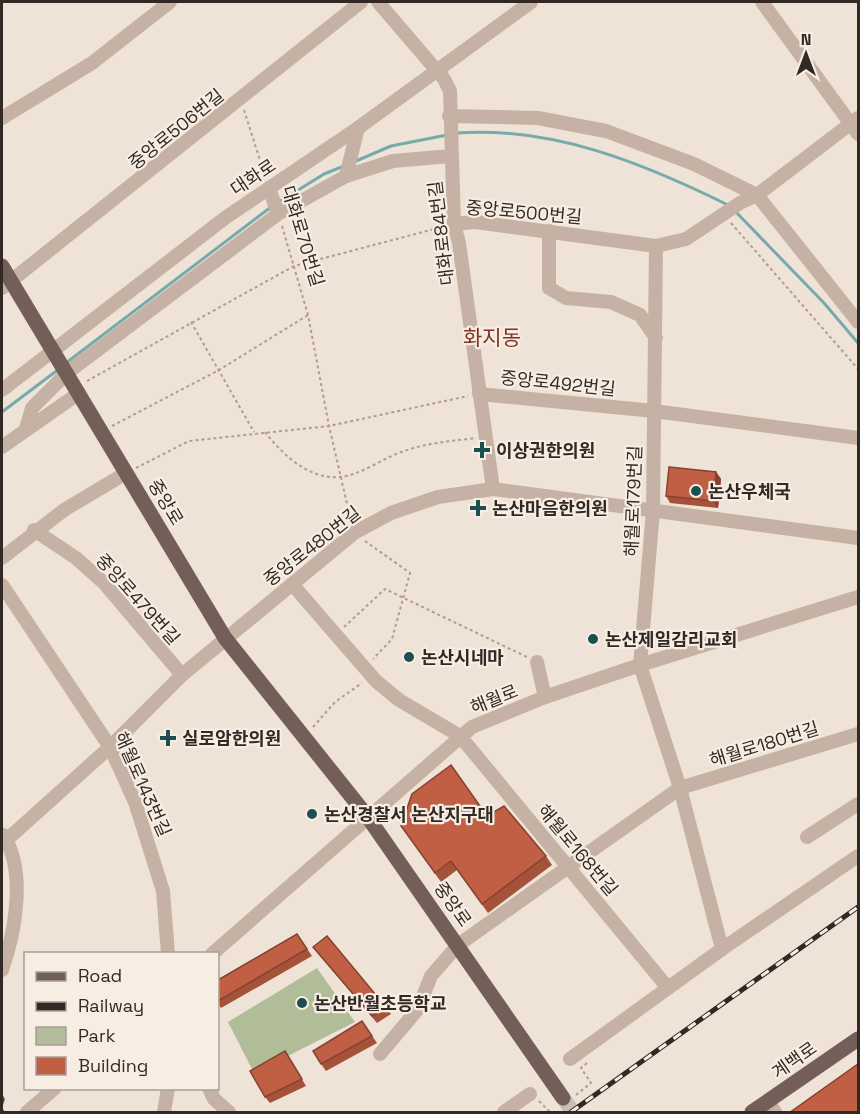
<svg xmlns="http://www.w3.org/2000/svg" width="860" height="1114" font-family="'Space Grotesk','Noto Sans KR',sans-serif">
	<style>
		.green { fill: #b1bd98 }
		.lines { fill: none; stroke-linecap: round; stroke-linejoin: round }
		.stream { stroke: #7aa; stroke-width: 3 }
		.major-tunnel { stroke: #c9beb3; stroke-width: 15; stroke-dasharray: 15 8; stroke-linecap: butt }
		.path { stroke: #b29c8e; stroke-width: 2; stroke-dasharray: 3 3; stroke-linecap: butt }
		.minor { stroke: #c6b2a4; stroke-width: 14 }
		.major { stroke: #735f57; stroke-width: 15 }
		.rail-casing { stroke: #322925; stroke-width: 5 }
		.rail { stroke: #f7ede2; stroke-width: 3; stroke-dasharray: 9; stroke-linecap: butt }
		.wall { fill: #a5523a }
		.shaded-wall { fill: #864230 }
		.building { fill: #c05f44; stroke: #864230; stroke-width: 1.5 }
		.poi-dot { fill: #1d4f51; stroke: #f7ede2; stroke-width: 2 }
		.labels { text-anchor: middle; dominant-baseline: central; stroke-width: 4.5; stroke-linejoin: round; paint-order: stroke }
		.street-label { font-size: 18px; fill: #322925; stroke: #f7ede2 }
		.poi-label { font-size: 18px; font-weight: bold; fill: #322925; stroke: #f7ede2; text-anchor: start }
		.quarter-label { font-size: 21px; fill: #7c3522; stroke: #f7ede2 }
	</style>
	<rect width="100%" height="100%" fill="#efe3d7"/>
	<polygon class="green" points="317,968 355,1022 254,1073 228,1022"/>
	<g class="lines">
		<g class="stream">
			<path d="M456,133c96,-7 187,30 272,72"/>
			<polyline points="356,161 391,146 447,135"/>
			<polyline points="279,202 324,174 344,166"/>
			<polyline points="735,211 824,303 858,343"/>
			<polyline points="66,363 271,207"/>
			<polyline points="2,412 59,369"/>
		</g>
		<polyline class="major-tunnel" points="563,1098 573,1112"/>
		<g class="path">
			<polyline points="244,110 265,176"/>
			<polyline points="731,223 858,369"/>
			<polyline points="282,226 308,315 329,426 351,521"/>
			<polyline points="191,322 254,432"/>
			<polyline points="87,381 294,266 442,227"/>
			<polyline points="112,426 219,370 308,315"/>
			<path d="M265,432c17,22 44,48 75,45 19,-1 45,-20 64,-26 23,-8 47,-10 72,-13"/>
			<polyline points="136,468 189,441 329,426 468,396"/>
			<polyline points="365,541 410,573 392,639 373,659"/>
			<polyline points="344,627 385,589 527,657"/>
			<polyline points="313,727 335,702 362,683"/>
			<polyline points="576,1095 591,1083 581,1068 587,1063"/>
			<polyline points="539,1101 550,1112"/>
		</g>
		<g class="minor">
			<polyline points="378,2 444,79 450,91 454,224 459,243 493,489"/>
			<polyline points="762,2 858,134"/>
			<polyline points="449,116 538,118 606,131 694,164 757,195 858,322"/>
			<polyline points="2,118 92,63 170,2"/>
			<polyline points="346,176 358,128"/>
			<polyline points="269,188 278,214"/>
			<polyline points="454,224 475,222 656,246 686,239 740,203 757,195 858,118"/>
			<polyline points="549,231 549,288 566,298 611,302 640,315 656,338"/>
			<polyline points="656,246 653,511 640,665 680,788 722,949"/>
			<polyline points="2,288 361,2"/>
			<polyline points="2,390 225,218 358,128 531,2"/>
			<polyline points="479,394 654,411 858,438"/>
			<polyline points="26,429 32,408 67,373 278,214 346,176 393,161 451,156"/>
			<polyline points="2,447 79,393"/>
			<polyline points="34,530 76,558 104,583 182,675"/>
			<polyline points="2,558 64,510 126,473"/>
			<polyline points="292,584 376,681 399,700 460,736 668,988"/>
			<polyline points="2,585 110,747 135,802 163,891 168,954"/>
			<polyline points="537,662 545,697"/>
			<polyline points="807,837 858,804"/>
			<polyline points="2,844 110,747 182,675 354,533 391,513 438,497 493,489 858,538"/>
			<polyline points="212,954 472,727 545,697 640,665 858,597"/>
			<path d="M2,970c13,-37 25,-100 1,-135"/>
			<polyline points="380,1054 418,1009 431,976 458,945 680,788 858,734"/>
			<polyline points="570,1059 722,949 858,856"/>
			<polyline points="209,1088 214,1099 229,1112"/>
			<polyline points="768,1102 775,1112"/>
			<polyline points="27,1112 55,1088"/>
			<polyline points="164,1112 168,1088"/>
			<polyline points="504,1112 530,1094"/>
		</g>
		<g class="major">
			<polyline points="2,266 225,638 367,816 563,1098"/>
			<polyline points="752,1112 858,1039"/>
		</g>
		<defs>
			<polyline id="rail" points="571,1112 858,907"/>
		</defs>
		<use href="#rail" class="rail-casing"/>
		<use href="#rail" class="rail"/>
	</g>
	<g class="wall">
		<polygon points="716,472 721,479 718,508 670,503 666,496"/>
		<polygon points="487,816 546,856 552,865 488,913 457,870 441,882 401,826"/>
		<polygon points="297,934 312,956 221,1008 218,1003 218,980"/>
		<polygon points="313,947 386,1007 391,1014 377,1023"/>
		<polygon points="362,1021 377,1043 326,1071 321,1064"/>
		<polygon points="285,1051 306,1086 270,1103 265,1097"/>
	</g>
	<g class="shaded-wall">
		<polygon points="716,472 721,479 718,508 713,501"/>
		<polygon points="2,1094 5,1099 2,1108 6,1113 2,1113"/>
	</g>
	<g class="building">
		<polygon points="669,467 716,472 713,501 666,496"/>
		<polygon points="451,765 487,816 504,806 546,856 482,904 451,861 435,873 401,826 412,794"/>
		<polygon points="297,934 307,949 218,1001 218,980"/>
		<polygon points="327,936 386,1007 372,1016 313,947"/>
		<polygon points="362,1021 372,1036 321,1064 313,1051"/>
		<polygon points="285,1051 302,1079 265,1097 250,1071"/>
		<polygon points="858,1064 858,1113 789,1113"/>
	</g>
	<g class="poi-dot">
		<path d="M479 441h6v6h6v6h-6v6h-6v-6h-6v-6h6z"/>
		<circle cx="696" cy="491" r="6"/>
		<path d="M475 499h6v6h6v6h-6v6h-6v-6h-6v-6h6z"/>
		<circle cx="593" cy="639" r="6"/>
		<circle cx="409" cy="657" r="6"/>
		<path d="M165 729h6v6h6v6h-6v6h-6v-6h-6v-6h6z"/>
		<circle cx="312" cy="814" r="6"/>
		<circle cx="302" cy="1003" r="6"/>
	</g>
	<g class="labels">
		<g class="street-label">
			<text transform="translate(176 129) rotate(-39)">중앙로506번길</text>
			<text transform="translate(253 177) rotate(-34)">대화로</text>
			<text transform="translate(524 212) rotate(5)">중앙로500번길</text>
			<text transform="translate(441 233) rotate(-97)">대화로84번길</text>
			<text transform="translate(303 236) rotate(73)">대화로70번길</text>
			<text transform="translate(558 383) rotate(6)">중앙로492번길</text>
			<text transform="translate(633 501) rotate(-88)">해월로179번길</text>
			<text transform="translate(166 502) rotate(59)">중앙로</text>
			<text transform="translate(312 546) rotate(-38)">중앙로480번길</text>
			<text transform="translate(138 599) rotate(48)">중앙로479번길</text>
			<text transform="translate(494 699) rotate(-22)">해월로</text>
			<text transform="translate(764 744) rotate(-17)">해월로180번길</text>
			<text transform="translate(143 784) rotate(66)">해월로143번길</text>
			<text transform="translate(578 850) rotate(50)">해월로168번길</text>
			<text transform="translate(453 904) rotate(55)">중앙로</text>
			<text transform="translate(794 1060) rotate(-35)">계백로</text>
		</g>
		<g class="poi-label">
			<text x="496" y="450">이상권한의원</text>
			<text x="708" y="491">논산우체국</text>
			<text x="492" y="508">논산마음한의원</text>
			<text x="605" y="639">논산제일감리교회</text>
			<text x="421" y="657">논산시네마</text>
			<text x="182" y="738">실로암한의원</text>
			<text x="324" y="814">논산경찰서 논산지구대</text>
			<text x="314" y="1003">논산반월초등학교</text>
		</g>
		<g class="quarter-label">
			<text x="492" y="337">화지동</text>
		</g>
	</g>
	<rect width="860" height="1114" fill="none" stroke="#322925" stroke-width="6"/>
	<rect x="24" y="952" width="195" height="138" fill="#f7ede2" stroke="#a89f96" stroke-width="1.5"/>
	<rect x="36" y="972" width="30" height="9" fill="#735f57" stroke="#a89f96" stroke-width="1.5"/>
	<text x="78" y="982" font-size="18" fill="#322925">Road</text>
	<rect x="36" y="1002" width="30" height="9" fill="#322925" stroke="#a89f96" stroke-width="1.5"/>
	<text x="78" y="1012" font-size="18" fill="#322925">Railway</text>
	<rect x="36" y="1027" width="30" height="18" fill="#b1bd98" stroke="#a89f96" stroke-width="1.5"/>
	<text x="78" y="1042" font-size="18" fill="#322925">Park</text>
	<rect x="36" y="1057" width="30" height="18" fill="#c05f44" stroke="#a89f96" stroke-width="1.5"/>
	<text x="78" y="1072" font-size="18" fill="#322925">Building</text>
	<g transform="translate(806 54)" stroke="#f7ede2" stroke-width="4.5" paint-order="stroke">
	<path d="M0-4.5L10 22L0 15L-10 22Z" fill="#322925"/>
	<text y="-9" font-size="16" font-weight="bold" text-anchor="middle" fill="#322925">N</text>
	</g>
</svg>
